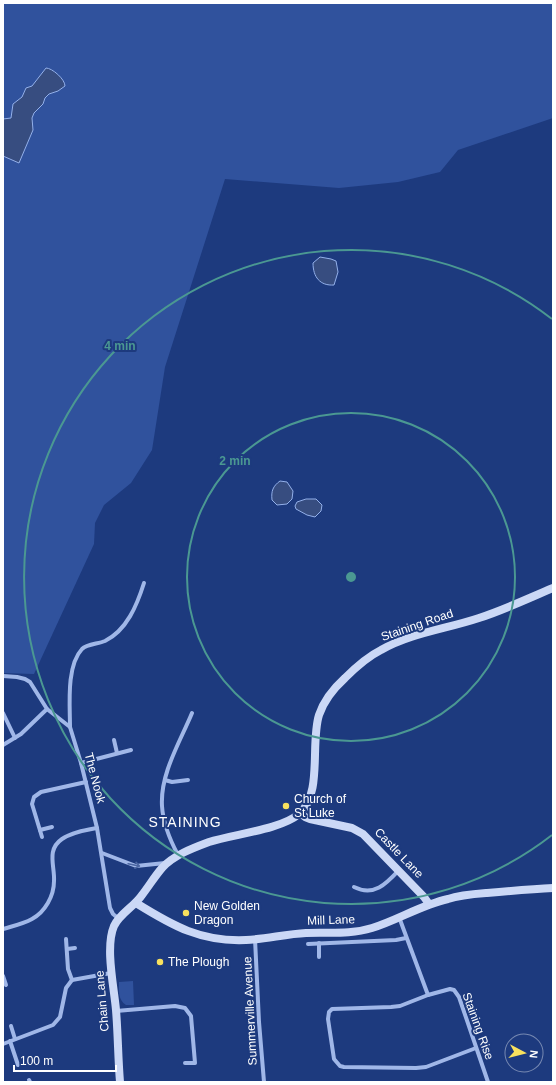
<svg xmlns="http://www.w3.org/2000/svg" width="556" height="1085" font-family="Helvetica,sans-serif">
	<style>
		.green { fill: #30529d }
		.water { fill: #374d80; stroke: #93b0ea }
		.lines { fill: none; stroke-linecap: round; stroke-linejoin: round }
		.street { stroke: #a0b7e8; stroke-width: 4 }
		.secondary { stroke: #cbd8f6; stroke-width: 8 }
		.oneway { stroke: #4b66a3 }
		.ring { fill: none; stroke: #4b9892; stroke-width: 2 }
		.poi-dot { fill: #f8e15e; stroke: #1d3a7e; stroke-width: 1.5 }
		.labels { text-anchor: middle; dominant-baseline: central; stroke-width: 4; stroke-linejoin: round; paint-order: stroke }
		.street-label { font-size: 12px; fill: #fff; stroke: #1d3a7e }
		.poi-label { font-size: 12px; fill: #fff; stroke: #1d3a7e; text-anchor: start }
		.quarter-label { font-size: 14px; letter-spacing: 1px; fill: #fff; stroke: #1d3a7e }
		.centre { fill: #4b9892; stroke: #1d3a7e; stroke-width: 2 }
		.ring-label { font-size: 12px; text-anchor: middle; font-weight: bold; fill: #4b9892; stroke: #1d3a7e; stroke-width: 4; stroke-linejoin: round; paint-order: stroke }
	</style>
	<rect width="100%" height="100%" fill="#1d3a7e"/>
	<g class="green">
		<polygon points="3,3 553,3 553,118 458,150 440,172 398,182 339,188 225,179 165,367 152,450 131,483 104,505 95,523 94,544 34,674 3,673"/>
		<path d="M133,981l1,24h-8c-8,-5 -7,-14 -7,-23z"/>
	</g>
	<g class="water">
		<path d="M46,68c6,0 19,11 19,18l-7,5 -9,3 -4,4 -2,6 -9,9 -2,5 1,12 -14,33 -16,-7v-37l8,-1 2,-14 9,-7 4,-9 6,-2z"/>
		<path d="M320,257l11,2 5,2 2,11 -4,13c-14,1 -21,-8 -21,-22z"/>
		<path d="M280,481l7,1 6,9 -1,8 -5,5 -10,1 -5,-5c-1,-9 1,-14 8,-19z"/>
		<polygon points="306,499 316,499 322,505 321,511 315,517 307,515 296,509 295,506 297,502"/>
	</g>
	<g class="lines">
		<g class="street">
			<polyline points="3,676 17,677 25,679 30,682 47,709 70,727 81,763 97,828 110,908 113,914 119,919"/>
			<polyline points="3,713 15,738"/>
			<path d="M70,727c0,-21 -4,-61 12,-78 5,-5 16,-5 23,-8 22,-11 32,-36 39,-58"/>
			<polyline points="114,740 117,753"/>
			<polyline points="3,745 21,734 47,709"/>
			<polyline points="81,763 131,750"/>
			<polyline points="165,780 172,782 188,780"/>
			<polyline points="40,830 52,827"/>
			<polyline points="42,837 32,804 34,797 41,792 86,782"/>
			<polyline points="102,853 136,866 165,863"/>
			<path d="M178,855c-8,-15 -15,-32 -16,-49 -2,-32 18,-64 30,-93"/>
			<path d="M354,887c20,10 32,-3 45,-17"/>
			<polyline points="399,917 428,995 450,989 454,990 459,997 488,1082"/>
			<path d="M3,929c10,-3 20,-5 29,-10 13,-7 22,-23 22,-38 1,-15 -8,-31 8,-42 10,-7 24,-9 35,-11"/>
			<polyline points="66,939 68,969 72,980 111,973"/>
			<polyline points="255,939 259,1022 264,1082"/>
			<polyline points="319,943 319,957"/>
			<polyline points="308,944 396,940 406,938"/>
			<polyline points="67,949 75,948"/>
			<polyline points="3,976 6,985"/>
			<polyline points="428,995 400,1006 391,1007 332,1009 329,1012 328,1019 334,1059 340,1066 344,1067 416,1068 426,1067 476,1048"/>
			<polyline points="116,1011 175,1006 185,1008 191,1016 195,1063 185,1063"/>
			<polyline points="11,1026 15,1039"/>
			<polyline points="10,1041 18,1065"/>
			<polyline points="3,1044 53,1025 60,1017 66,988 72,980"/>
			<polyline points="29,1080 30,1082"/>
		</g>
		<g class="secondary">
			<polyline points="300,813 305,817 310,819 352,828 363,834 424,897 429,904"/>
			<path d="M136,903c37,23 65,39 110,37 20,-1 40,-6 60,-7 22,-1 44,2 66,-5 26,-8 49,-23 76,-29 12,-4 26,-5 39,-6 22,-2 44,-4 66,-5"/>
			<path d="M120,1082c-2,-24 -2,-48 -4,-72 -2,-23 -11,-63 -2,-84 6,-13 20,-19 28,-31 7,-9 13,-19 20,-27 12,-13 31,-20 47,-26 24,-8 71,-12 90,-28 24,-20 11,-71 20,-99 5,-15 15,-27 26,-37 11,-11 22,-21 36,-28 30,-17 65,-21 98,-32 25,-8 50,-20 74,-30"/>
		</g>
	</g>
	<defs><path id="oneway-shaft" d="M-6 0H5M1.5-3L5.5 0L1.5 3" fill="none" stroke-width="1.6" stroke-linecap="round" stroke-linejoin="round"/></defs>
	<use class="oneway" href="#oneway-shaft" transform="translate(134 865) rotate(12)"/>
	<g class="ring">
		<circle cx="351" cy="577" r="164"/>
		<path d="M552 835A327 327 0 1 1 552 319"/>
	</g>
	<g class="poi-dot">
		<circle cx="286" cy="806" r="4"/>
		<circle cx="186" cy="913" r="4"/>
		<circle cx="160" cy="962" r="4"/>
	</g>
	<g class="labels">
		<g class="street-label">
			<text transform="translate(417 625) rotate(-19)">Staining Road</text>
			<text transform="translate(95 778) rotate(75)">The Nook</text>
			<text transform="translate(399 853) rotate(46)">Castle Lane</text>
			<text transform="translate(331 920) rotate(-2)">Mill Lane</text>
			<text transform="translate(102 1001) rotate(-95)">Chain Lane</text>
			<text transform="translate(250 1011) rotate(-93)">Summerville Avenue</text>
			<text transform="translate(478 1026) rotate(70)">Staining Rise</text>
		</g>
		<g class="poi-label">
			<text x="294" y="799">Church of<tspan x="294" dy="14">St Luke</tspan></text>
			<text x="194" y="906">New Golden<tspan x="194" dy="14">Dragon</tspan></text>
			<text x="168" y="962">The Plough</text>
		</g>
		<g class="quarter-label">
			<text x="185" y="822">STAINING</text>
		</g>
	</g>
	<circle cx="351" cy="577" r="6" class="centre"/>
	<g class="ring-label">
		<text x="120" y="350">4 min</text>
		<text x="235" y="465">2 min</text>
	</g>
	<rect width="556" height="1085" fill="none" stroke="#ffffff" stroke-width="8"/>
	<g transform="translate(524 1053) rotate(97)"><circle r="19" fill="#1d3a7e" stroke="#7789b2"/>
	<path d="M0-3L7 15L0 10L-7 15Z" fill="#f8e15e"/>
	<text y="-6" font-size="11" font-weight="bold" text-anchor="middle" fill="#ffffff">N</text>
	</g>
	<path d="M14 1065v6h102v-6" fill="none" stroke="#ffffff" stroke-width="2"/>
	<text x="20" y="1065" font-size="12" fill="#ffffff" stroke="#1d3a7e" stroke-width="3" paint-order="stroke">100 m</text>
</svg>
